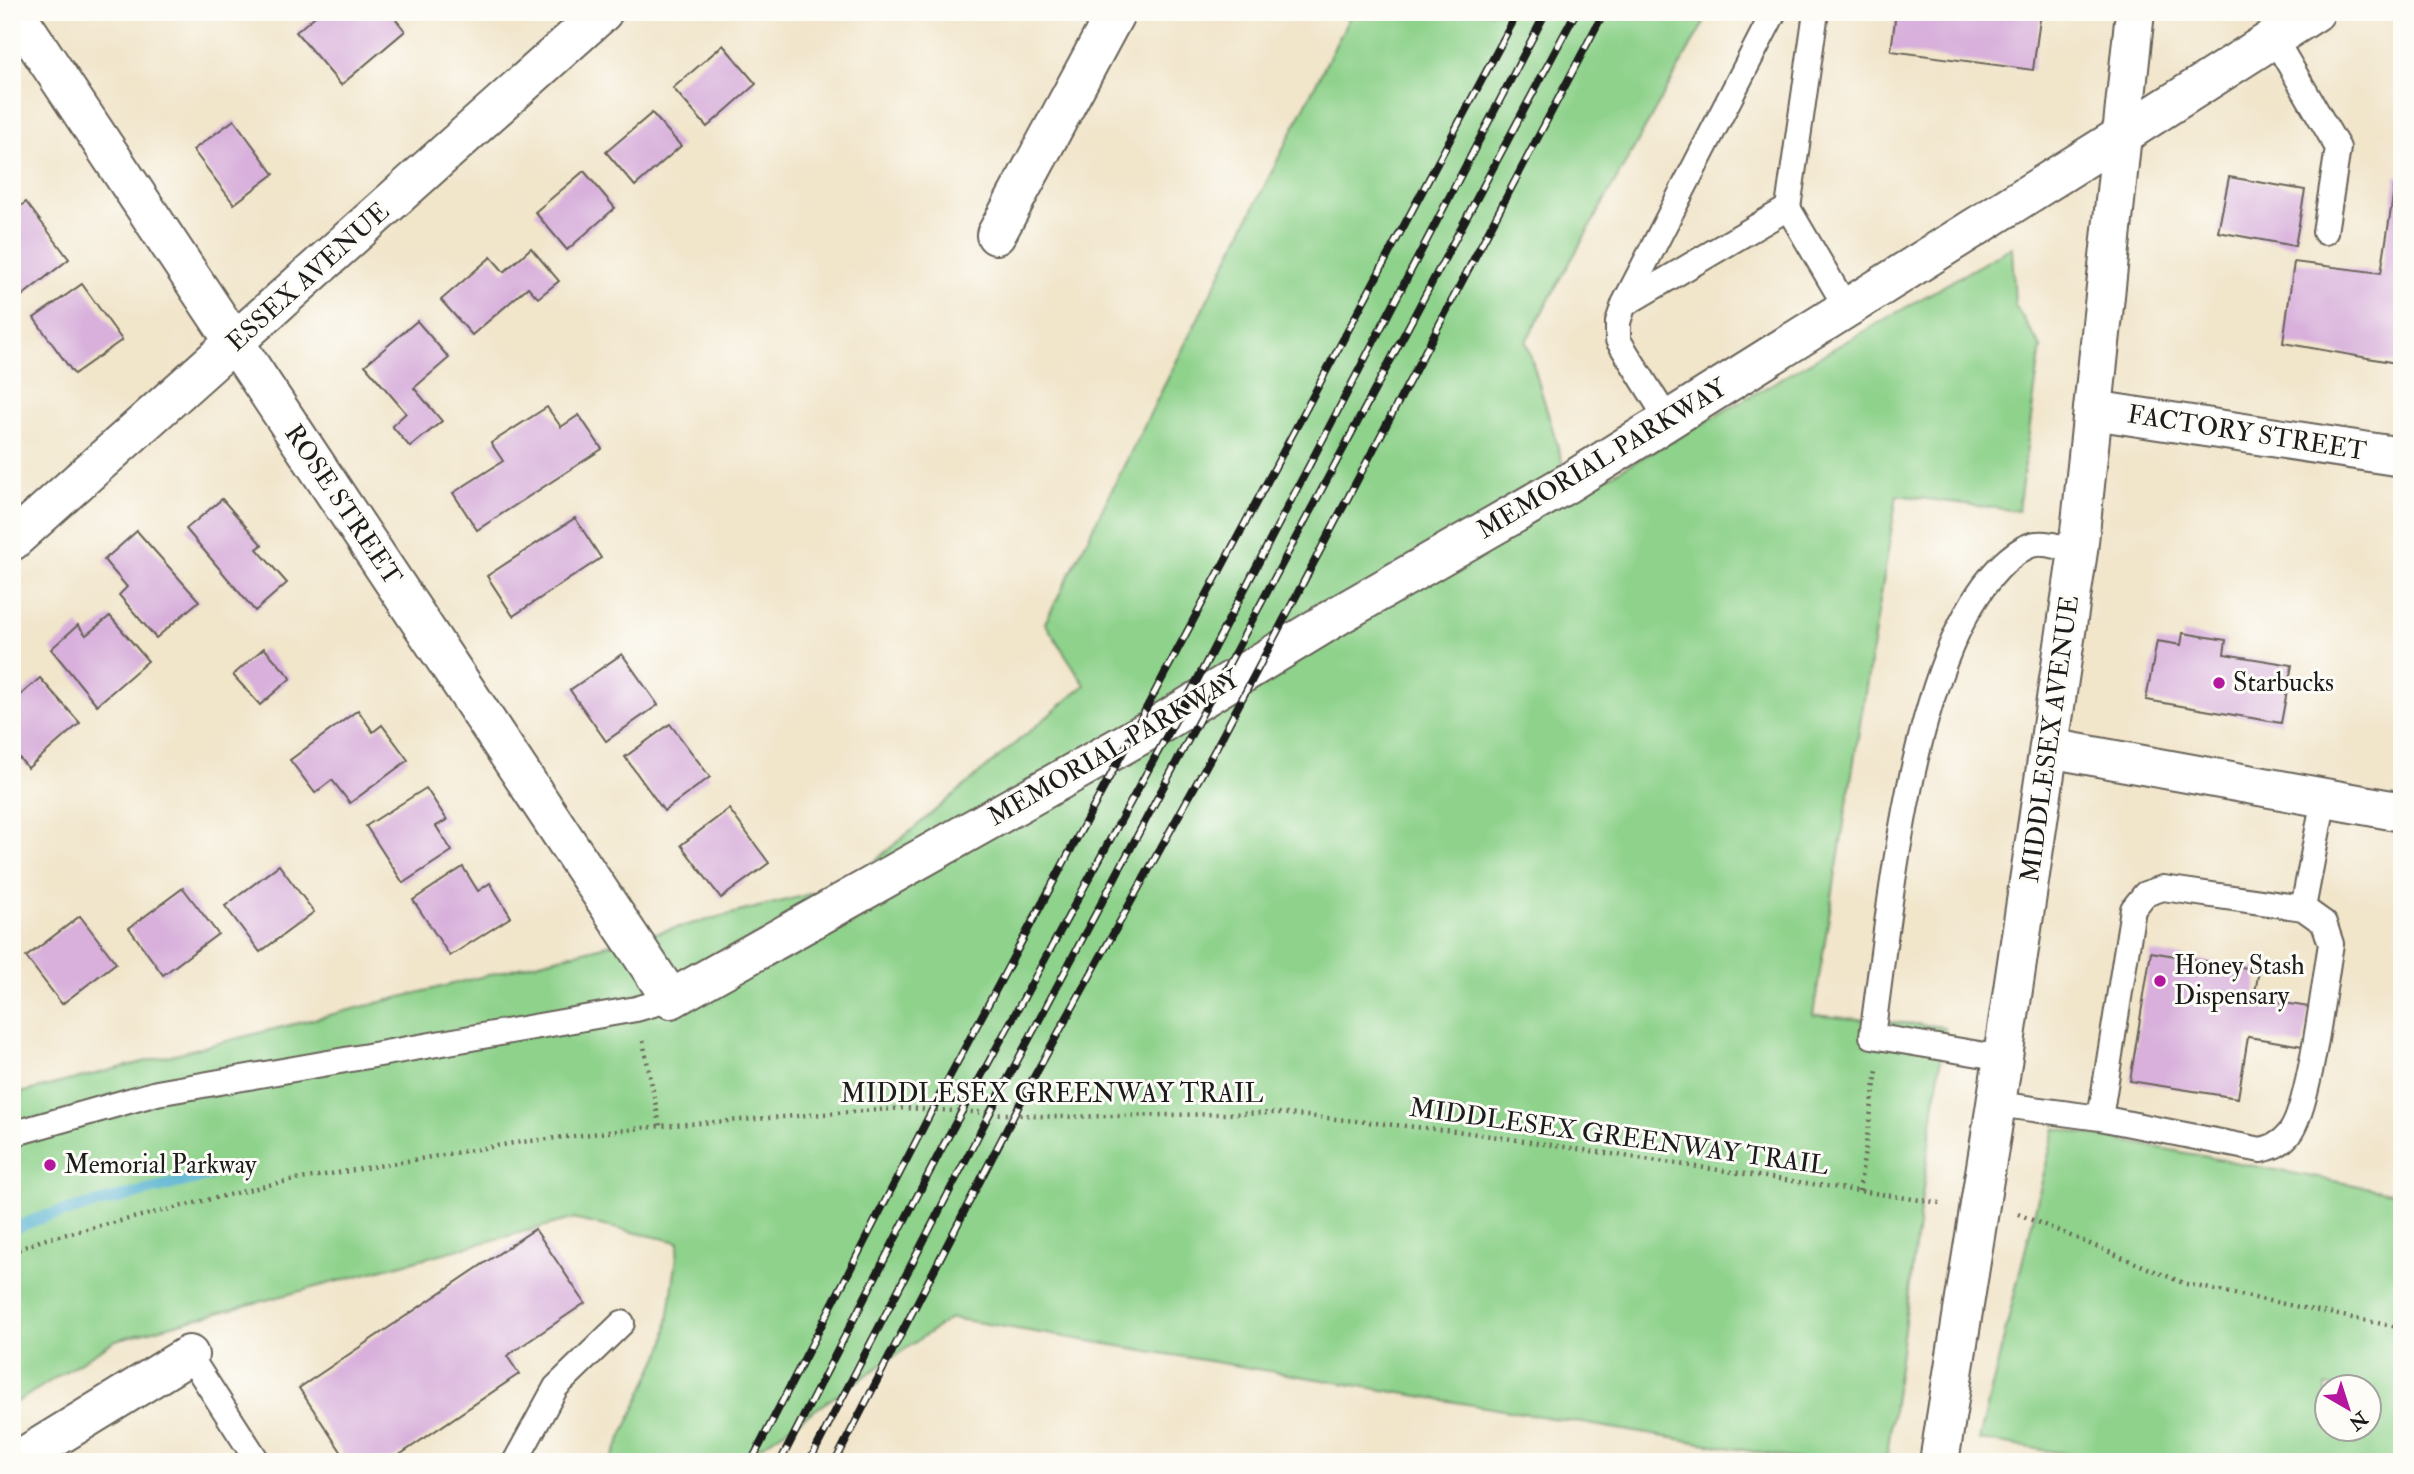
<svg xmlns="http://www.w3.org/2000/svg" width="2414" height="1474" font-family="'IM FELL Double Pica',serif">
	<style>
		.green { fill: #8ed28b; stroke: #557754; stroke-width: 2; fill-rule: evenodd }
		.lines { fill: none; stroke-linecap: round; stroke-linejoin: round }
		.stream { stroke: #52b1d0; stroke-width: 12 }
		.building { fill: #d8b0db }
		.lane-casing { stroke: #676259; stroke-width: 28 }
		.street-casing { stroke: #676259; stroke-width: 42 }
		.secondary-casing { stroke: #676259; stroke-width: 42 }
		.path { stroke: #676259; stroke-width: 4.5; stroke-dasharray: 2 5; stroke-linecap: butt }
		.lane { stroke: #fff; stroke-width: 24 }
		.street { stroke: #fff; stroke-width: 38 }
		.secondary { stroke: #fff; stroke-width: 38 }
		.rail-casing { stroke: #1c1c1c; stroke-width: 8 }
		.rail { stroke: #fdfcf7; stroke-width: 5; stroke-dasharray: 16; stroke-linecap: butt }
		.poi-dot { fill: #b5179e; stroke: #fdfcf7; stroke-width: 2.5 }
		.labels { text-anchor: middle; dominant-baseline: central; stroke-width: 6; stroke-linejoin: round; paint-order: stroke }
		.street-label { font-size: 26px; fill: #1c1c1c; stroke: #fdfcf7 }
		.poi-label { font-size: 26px; fill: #1c1c1c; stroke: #fdfcf7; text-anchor: start }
	</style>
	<rect width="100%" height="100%" fill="#fdfcf7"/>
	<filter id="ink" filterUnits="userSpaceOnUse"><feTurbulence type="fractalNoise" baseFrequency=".0143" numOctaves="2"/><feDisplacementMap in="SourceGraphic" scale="14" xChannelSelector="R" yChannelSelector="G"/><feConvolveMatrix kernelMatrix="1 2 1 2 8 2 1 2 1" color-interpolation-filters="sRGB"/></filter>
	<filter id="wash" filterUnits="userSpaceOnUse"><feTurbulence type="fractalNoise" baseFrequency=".00686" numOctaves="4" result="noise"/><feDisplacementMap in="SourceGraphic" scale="28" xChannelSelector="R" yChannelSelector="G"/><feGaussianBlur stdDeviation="1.57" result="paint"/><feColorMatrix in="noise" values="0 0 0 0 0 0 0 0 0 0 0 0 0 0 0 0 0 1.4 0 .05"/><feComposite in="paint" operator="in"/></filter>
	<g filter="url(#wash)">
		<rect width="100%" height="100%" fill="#f1e5ca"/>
		<g class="green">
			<polygon points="1352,12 1710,12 1526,341 1573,497 2012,247 2015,305 2041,347 2018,511 1897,495 1813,1015 1945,1027 1886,1462 1815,1462 951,1318 738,1462 610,1462 665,1343 679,1242 572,1219 116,1340 12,1405 12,1095 846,885 1085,685 1045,623"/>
			<path d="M2055,1128l347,66v268h-281l-142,-22zM2326,1386h42v42h-42z"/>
		</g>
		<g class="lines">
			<polyline class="stream" points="12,1229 43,1217 209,1175"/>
		</g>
		<g id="blocks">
			<g class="building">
				<polygon points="320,12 390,12 405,31 341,85 296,32"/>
				<polygon points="1896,12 2041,12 2033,70 1891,51"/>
				<polygon points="723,45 756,84 707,127 673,88"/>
				<polygon points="652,113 681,146 635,186 606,152"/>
				<polygon points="234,120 274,174 234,204 193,150"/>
				<polygon points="584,171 615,208 567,250 535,212"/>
				<polygon points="2229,177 2305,190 2295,246 2218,232"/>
				<polygon points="2396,177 2402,177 2402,364 2283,343 2294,262 2381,273"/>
				<polygon points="26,202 69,259 23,295 12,280 12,213"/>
				<polygon points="531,248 559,281 538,298 528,287 472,335 441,300 491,257 504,272"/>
				<polygon points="82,284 122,340 74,374 34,318"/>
				<polygon points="417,321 449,358 414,388 442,421 410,447 392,426 406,413 365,365"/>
				<polygon points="547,407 561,427 579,415 602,449 477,530 453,493 503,461 491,443"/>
				<polygon points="222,499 262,545 257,549 287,583 255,611 186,529"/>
				<polygon points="575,518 601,558 513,616 487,576"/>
				<polygon points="137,531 199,601 156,638 119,595 127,587 104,560"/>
				<polygon points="110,616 148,661 97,705 51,649 78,625 86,635"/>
				<polygon points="2183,633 2226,640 2224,654 2292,665 2281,723 2146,700 2157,641 2181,645"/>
				<polygon points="264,648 291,678 260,705 233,675"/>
				<polygon points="622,654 658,705 606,741 570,690"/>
				<polygon points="40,678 80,723 28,768 12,750 12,693 17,698"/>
				<polygon points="358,710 373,732 382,725 408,760 350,803 332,780 315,793 290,760"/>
				<polygon points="670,724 710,777 664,811 625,757"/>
				<polygon points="426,788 447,820 436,826 452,851 403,883 366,826"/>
				<polygon points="729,809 769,863 721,898 681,845"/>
				<polygon points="279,865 314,912 260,952 225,906"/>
				<polygon points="463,867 478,891 490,883 511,917 450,956 413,900"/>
				<polygon points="183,888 218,934 163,975 129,928"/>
				<polygon points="80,916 116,963 62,1004 26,957"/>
				<polygon points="2151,952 2259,970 2254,998 2309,1007 2303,1046 2248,1037 2238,1098 2130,1081"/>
				<polygon points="535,1229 585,1303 507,1356 519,1374 389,1462 348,1462 299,1388"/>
			</g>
		</g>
	</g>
	<g filter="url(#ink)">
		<use href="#blocks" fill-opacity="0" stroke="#676259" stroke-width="2"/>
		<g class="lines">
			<defs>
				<g id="lane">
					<polyline points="2274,38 2338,148 2325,232"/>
					<polyline points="1788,208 1846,307"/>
					<polyline points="1625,304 1788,208 1816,12"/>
					<polyline points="1668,420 1618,340 1618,322 1624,304 1774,12"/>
					<polyline points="2303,908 2324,798"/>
					<path d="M2003,1058l-131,-22c18,-125 39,-385 132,-473 8,-7 21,-18 32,-19 12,-2 30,5 42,7"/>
					<path d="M1996,1104l104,14 161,32c12,-3 20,-6 28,-16 21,-25 35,-151 42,-190l-7,-21 -21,-15 -140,-20 -18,6 -12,15 -33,209"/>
					<polyline points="12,1134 157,1093 636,1009 671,999"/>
					<polyline points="189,1355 258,1462"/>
					<polyline points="515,1462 556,1387 622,1323"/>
				</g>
				<g id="street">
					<polyline points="15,12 671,999 1160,724 1342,613 1568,483 2124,134"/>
					<polyline points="996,235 1116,12"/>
					<polyline points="2093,410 2402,457"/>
					<polyline points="2049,748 2402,812"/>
					<polyline points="15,1462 189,1355"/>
				</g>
				<g id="secondary">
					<polyline points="2124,134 2315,12"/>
					<polyline points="12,541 603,12"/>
					<polyline points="1939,1462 1996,1104 2078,551 2135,12"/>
				</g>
			</defs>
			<use href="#lane" class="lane-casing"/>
			<use href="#street" class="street-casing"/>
			<use href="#secondary" class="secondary-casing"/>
			<g class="path">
				<polyline points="643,1041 660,1126"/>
				<polyline points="1859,1191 1877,1070"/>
				<polyline points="2018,1214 2186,1284 2402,1328"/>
				<polyline points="12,1252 42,1240 277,1183 514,1143 660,1126 905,1108 1056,1117 1278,1113 1464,1132 1940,1203"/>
			</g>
			<use href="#lane" class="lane"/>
			<use href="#street" class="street"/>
			<use href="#secondary" class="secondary"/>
			<defs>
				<g id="rail">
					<polyline points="751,1462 944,1087 1518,12"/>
					<polyline points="780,1462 943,1146 1195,684 1546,12"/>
					<polyline points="809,1462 1005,1084 1576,12"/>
					<polyline points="835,1462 1029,1086 1216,748 1604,12"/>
				</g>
			</defs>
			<use href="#rail" class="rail-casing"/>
			<use href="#rail" class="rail"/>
		</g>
	</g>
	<g class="poi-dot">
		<circle cx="2219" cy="683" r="7"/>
		<circle cx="2160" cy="981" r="7"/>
		<circle cx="50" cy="1165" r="7"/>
	</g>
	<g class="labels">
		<g class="street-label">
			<text transform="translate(308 277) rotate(-42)">ESSEX AVENUE</text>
			<text transform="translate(2247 433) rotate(9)">FACTORY STREET</text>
			<text transform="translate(1602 459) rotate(-31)">MEMORIAL PARKWAY</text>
			<text transform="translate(343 505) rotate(56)">ROSE STREET</text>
			<text transform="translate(2050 739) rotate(-82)">MIDDLESEX AVENUE</text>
			<text transform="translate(1114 748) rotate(-30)">MEMORIAL PARKWAY</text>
			<text x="1052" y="1094">MIDDLESEX GREENWAY TRAIL</text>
			<text transform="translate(1619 1137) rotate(8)">MIDDLESEX GREENWAY TRAIL</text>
		</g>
		<g class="poi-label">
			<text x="2233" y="683">Starbucks</text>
			<text x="2174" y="966">Honey Stash<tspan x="2174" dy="30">Dispensary</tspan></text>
			<text x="64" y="1165">Memorial Parkway</text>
		</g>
	</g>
	<rect width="2414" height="1474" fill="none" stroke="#fdfcf7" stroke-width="42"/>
	<g transform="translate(2348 1408) rotate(141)"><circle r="33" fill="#fdfcf7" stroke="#a3a29f" stroke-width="2"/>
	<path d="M0-5L12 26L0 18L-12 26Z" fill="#b5179e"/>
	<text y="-10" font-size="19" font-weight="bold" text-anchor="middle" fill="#1c1c1c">N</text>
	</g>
</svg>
